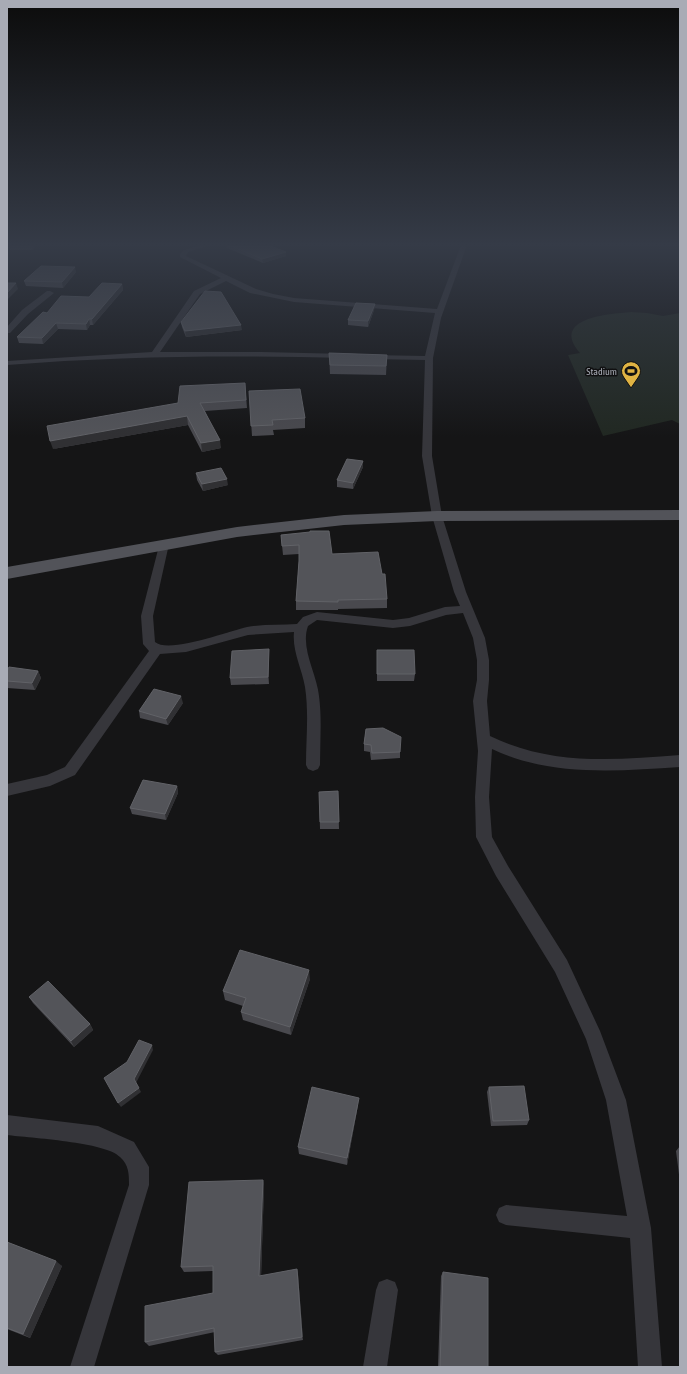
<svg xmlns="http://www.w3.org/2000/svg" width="687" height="1374" font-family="'Asap Condensed',sans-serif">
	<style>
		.green { fill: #212822 }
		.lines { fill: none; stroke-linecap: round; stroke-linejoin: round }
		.street { fill: #36363b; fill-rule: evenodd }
		.primary { fill: #525359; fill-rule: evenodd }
		.wall { fill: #49494e }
		.shaded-wall { fill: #303033 }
		.building { fill: #535459; stroke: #616267 }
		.labels { text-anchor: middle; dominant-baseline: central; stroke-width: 3; stroke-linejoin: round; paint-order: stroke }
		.far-poi-label { font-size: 10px; fill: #a8abb5; stroke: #101011; text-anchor: end }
	</style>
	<rect width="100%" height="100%" fill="#151516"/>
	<path class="green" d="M631,312l16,1 16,3 17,-3v111l-8,-4 -69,16 -35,-81 12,-2c-30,-35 28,-39 51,-41z"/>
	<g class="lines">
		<g class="street">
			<path d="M201,245h9l-22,7 -2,4 70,33 17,5 21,4 143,11 24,-64h6l-26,73 -8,40 -1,98 10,60 24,76 19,46 4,22v20l-2,21 3,35c62,30 124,24 190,19v12c-63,4 -129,10 -188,-18l-3,48 3,40 16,29 59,94 33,71 26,69 25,128 11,139h-24l-8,-129 -124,-13 -7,-3 -3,-7 3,-7 7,-3 121,11 -21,-116 -20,-61 -31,-67 -59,-96 -20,-39 -1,-40 3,-46 -5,-50 4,-21v-20l-4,-22 -10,-25 -17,2 -36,11 -17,2 -76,-8 -9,6c-8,22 9,48 11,70 3,23 1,46 1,69l-2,4 -5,2 -5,-2 -2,-4c0,-26 3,-52 -1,-78 -3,-18 -13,-36 -11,-55l-46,3 -62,17 -26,2 -85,121 -25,11 -43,10v-12l40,-9 18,-8 84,-116 -6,-7 -2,-28 19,-74h8l1,2 -16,72 2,26c14,12 74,-11 92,-15 16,-3 34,-2 50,-3l6,-7 14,-5 76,8 16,-2 36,-11 15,-1 -6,-14 -22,-76 -10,-60 3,-96 -55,-1 -4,-2 4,-2 55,1 10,-43 -141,-11 -44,-9 -24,-12 -26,13 -40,58h102l85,2 4,2 -4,2c-114,-3 -227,-2 -340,7v-4l145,-9 42,-61 27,-13 -41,-21v-3l4,-4z"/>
			<polygon points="47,291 50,291 54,293 28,314 10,333 7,333 7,327 22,310"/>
			<path d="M7,1115l91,11 36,16 15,25v18l-55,182h-24l59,-182c0,-11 0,-20 -9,-28 -14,-15 -90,-19 -113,-22z"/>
			<polygon points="387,1279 395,1282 398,1290 387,1367 363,1367 376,1290 379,1282"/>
		</g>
		<polygon class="primary" points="680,510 680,520 437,521 344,525 237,537 7,579 7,567 237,527 344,515 437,511"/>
	</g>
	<g class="wall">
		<polygon points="9,245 37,245 33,250 10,250"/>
		<polygon points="226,245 268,245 286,256 263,263 227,248"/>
		<polygon points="76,272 63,288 26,286 24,281"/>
		<polygon points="122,284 123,290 93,325 90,325 87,330 58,329 43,344 19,343 17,337 47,313"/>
		<polygon points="375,304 374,310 368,327 348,325 348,320"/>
		<polygon points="181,322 242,330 186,337 182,327"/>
		<polygon points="329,353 387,355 386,375 330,374"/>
		<polygon points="245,383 247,408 205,411 221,448 202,452 188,425 53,449 178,403"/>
		<polygon points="249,391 305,418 305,428 273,430 274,435 252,436"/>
		<polygon points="363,461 363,467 353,489 337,487 337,480"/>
		<polygon points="196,473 228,485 203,491 197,480"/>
		<polygon points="281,535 382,574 387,599 387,608 338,609 338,610 296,610 296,601 299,561 299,554 283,555"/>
		<polygon points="269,649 269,684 231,685 230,678"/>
		<polygon points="377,650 415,674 414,681 377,681"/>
		<polygon points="7,671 38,671 41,678 35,690 7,688"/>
		<polygon points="183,703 168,725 140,718 139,711"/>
		<polygon points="366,729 400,752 400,758 371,760 370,752 364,751 364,744"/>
		<polygon points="177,786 178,793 166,820 132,814 130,808"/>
		<polygon points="338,791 339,829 320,829 319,792"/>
		<polygon points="310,979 291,1035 243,1020 241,1012 243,1006 225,1000 223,991"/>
		<polygon points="29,997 90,1024 93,1030 74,1047 33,1003"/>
		<polygon points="489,1087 529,1120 527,1125 491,1126 487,1092"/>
		<polygon points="358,1105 347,1165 299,1154 298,1147"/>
		<polygon points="680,1146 680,1182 676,1151"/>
		<polygon points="263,1180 264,1186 261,1276 297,1269 298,1274 303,1340 218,1355 215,1352 215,1332 149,1346 145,1342 213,1293 213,1271 184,1272 181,1267"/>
		<polygon points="7,1242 62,1266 30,1338 7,1329"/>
		<polygon points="443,1272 488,1367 438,1367 441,1276"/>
	</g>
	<g class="shaded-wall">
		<polygon points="32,245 37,245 33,250"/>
		<polygon points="286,252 286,256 263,263 262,259"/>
		<polygon points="75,267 76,272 63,288 62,282"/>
		<polygon points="16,283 18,289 7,300 7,293"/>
		<polygon points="122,284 123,290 93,325 92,319"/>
		<polygon points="375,304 374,310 368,327 368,321"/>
		<polygon points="89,319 90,325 87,330 86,324"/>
		<polygon points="56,323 58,329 43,344 42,338"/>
		<polygon points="241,325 242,330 186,337 185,331"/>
		<polygon points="187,416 188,425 53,449 50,441"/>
		<polygon points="220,440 221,448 202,452 201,443"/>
		<polygon points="363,461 363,467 353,489 353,483"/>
		<polygon points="227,479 228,485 203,491 202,484"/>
		<polygon points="269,649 269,684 268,677"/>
		<polygon points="38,671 41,678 35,690 32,683"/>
		<polygon points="181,696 183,703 168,725 166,719"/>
		<polygon points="177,786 178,793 166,820 165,814"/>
		<polygon points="309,970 310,979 291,1035 290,1027"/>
		<polygon points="90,1024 93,1030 74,1047 71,1041"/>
		<polygon points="152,1045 153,1050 136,1083 134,1079"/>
		<polygon points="139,1088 141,1092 121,1107 118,1103"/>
		<polygon points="359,1098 358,1105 347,1165 347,1158"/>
		<polygon points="263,1180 264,1186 261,1280 259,1276"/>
		<polygon points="56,1261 62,1266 30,1338 23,1334"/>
		<polygon points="297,1269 298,1274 303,1340 302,1337"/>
	</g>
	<g class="building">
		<polygon points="229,245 268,245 286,252 262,259"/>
		<polygon points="41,266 75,267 62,282 24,281"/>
		<polygon points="7,283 16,283 7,293"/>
		<polygon points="102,283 122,284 92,319 89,319 86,324 56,323 42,338 17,337 43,312 47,313 61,296 89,297"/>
		<polygon points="205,291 221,292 241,325 185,331 181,322"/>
		<polygon points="356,303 375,304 368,321 348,320"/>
		<polygon points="329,353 387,355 386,366 330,365"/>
		<polygon points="245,383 246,400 200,403 220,440 201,443 187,416 50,441 47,426 178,403 180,386"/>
		<polygon points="300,389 305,418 272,420 273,425 251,426 249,391"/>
		<polygon points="347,459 363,461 353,483 337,480"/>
		<polygon points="221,468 227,479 202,484 196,473"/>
		<polygon points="310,531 329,531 332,554 378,552 382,574 385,574 387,599 338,600 338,602 296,601 299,561 299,545 282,546 281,535 310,532"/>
		<polygon points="269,649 268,677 230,678 232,651"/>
		<polygon points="377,650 414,650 415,674 377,674"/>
		<polygon points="9,667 38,671 32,683 7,681 7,671"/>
		<polygon points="154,689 181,696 166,719 139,711"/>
		<polygon points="383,728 401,737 400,752 372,753 371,745 364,744 366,729"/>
		<polygon points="143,780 177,786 165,814 130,808"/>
		<polygon points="338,791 339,822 320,822 319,792"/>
		<polygon points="240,950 309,970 290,1027 241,1012 246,998 223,991"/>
		<polygon points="48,981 90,1024 71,1041 29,997"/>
		<polygon points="139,1040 152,1045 134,1079 139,1088 118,1103 104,1078 127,1062"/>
		<polygon points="524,1086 529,1120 493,1121 489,1087"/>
		<polygon points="312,1087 359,1098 347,1158 298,1147"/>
		<polygon points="263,1180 259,1276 297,1269 302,1337 215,1352 214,1328 145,1342 145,1306 213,1293 213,1266 181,1267 189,1182"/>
		<polygon points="7,1242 56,1261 23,1334 7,1328"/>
		<polygon points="443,1272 488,1278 488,1367 440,1367"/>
	</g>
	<linearGradient id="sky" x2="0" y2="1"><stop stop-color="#0c0c0c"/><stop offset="0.56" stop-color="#353b47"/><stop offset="1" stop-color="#353b47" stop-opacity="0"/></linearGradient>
	<rect width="687" height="437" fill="url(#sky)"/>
	<defs>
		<symbol id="stadium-pin" viewBox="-11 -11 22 30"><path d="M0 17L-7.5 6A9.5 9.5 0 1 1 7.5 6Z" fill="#e0b343" stroke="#101011"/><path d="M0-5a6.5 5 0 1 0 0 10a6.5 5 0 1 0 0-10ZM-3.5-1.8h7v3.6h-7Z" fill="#111"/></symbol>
	</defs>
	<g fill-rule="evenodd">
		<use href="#stadium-pin" x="620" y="360" width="22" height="30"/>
	</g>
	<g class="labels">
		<g class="far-poi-label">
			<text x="617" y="371">Stadium</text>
		</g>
	</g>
	<rect width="687" height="1374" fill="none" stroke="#a8abb5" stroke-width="16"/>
</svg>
